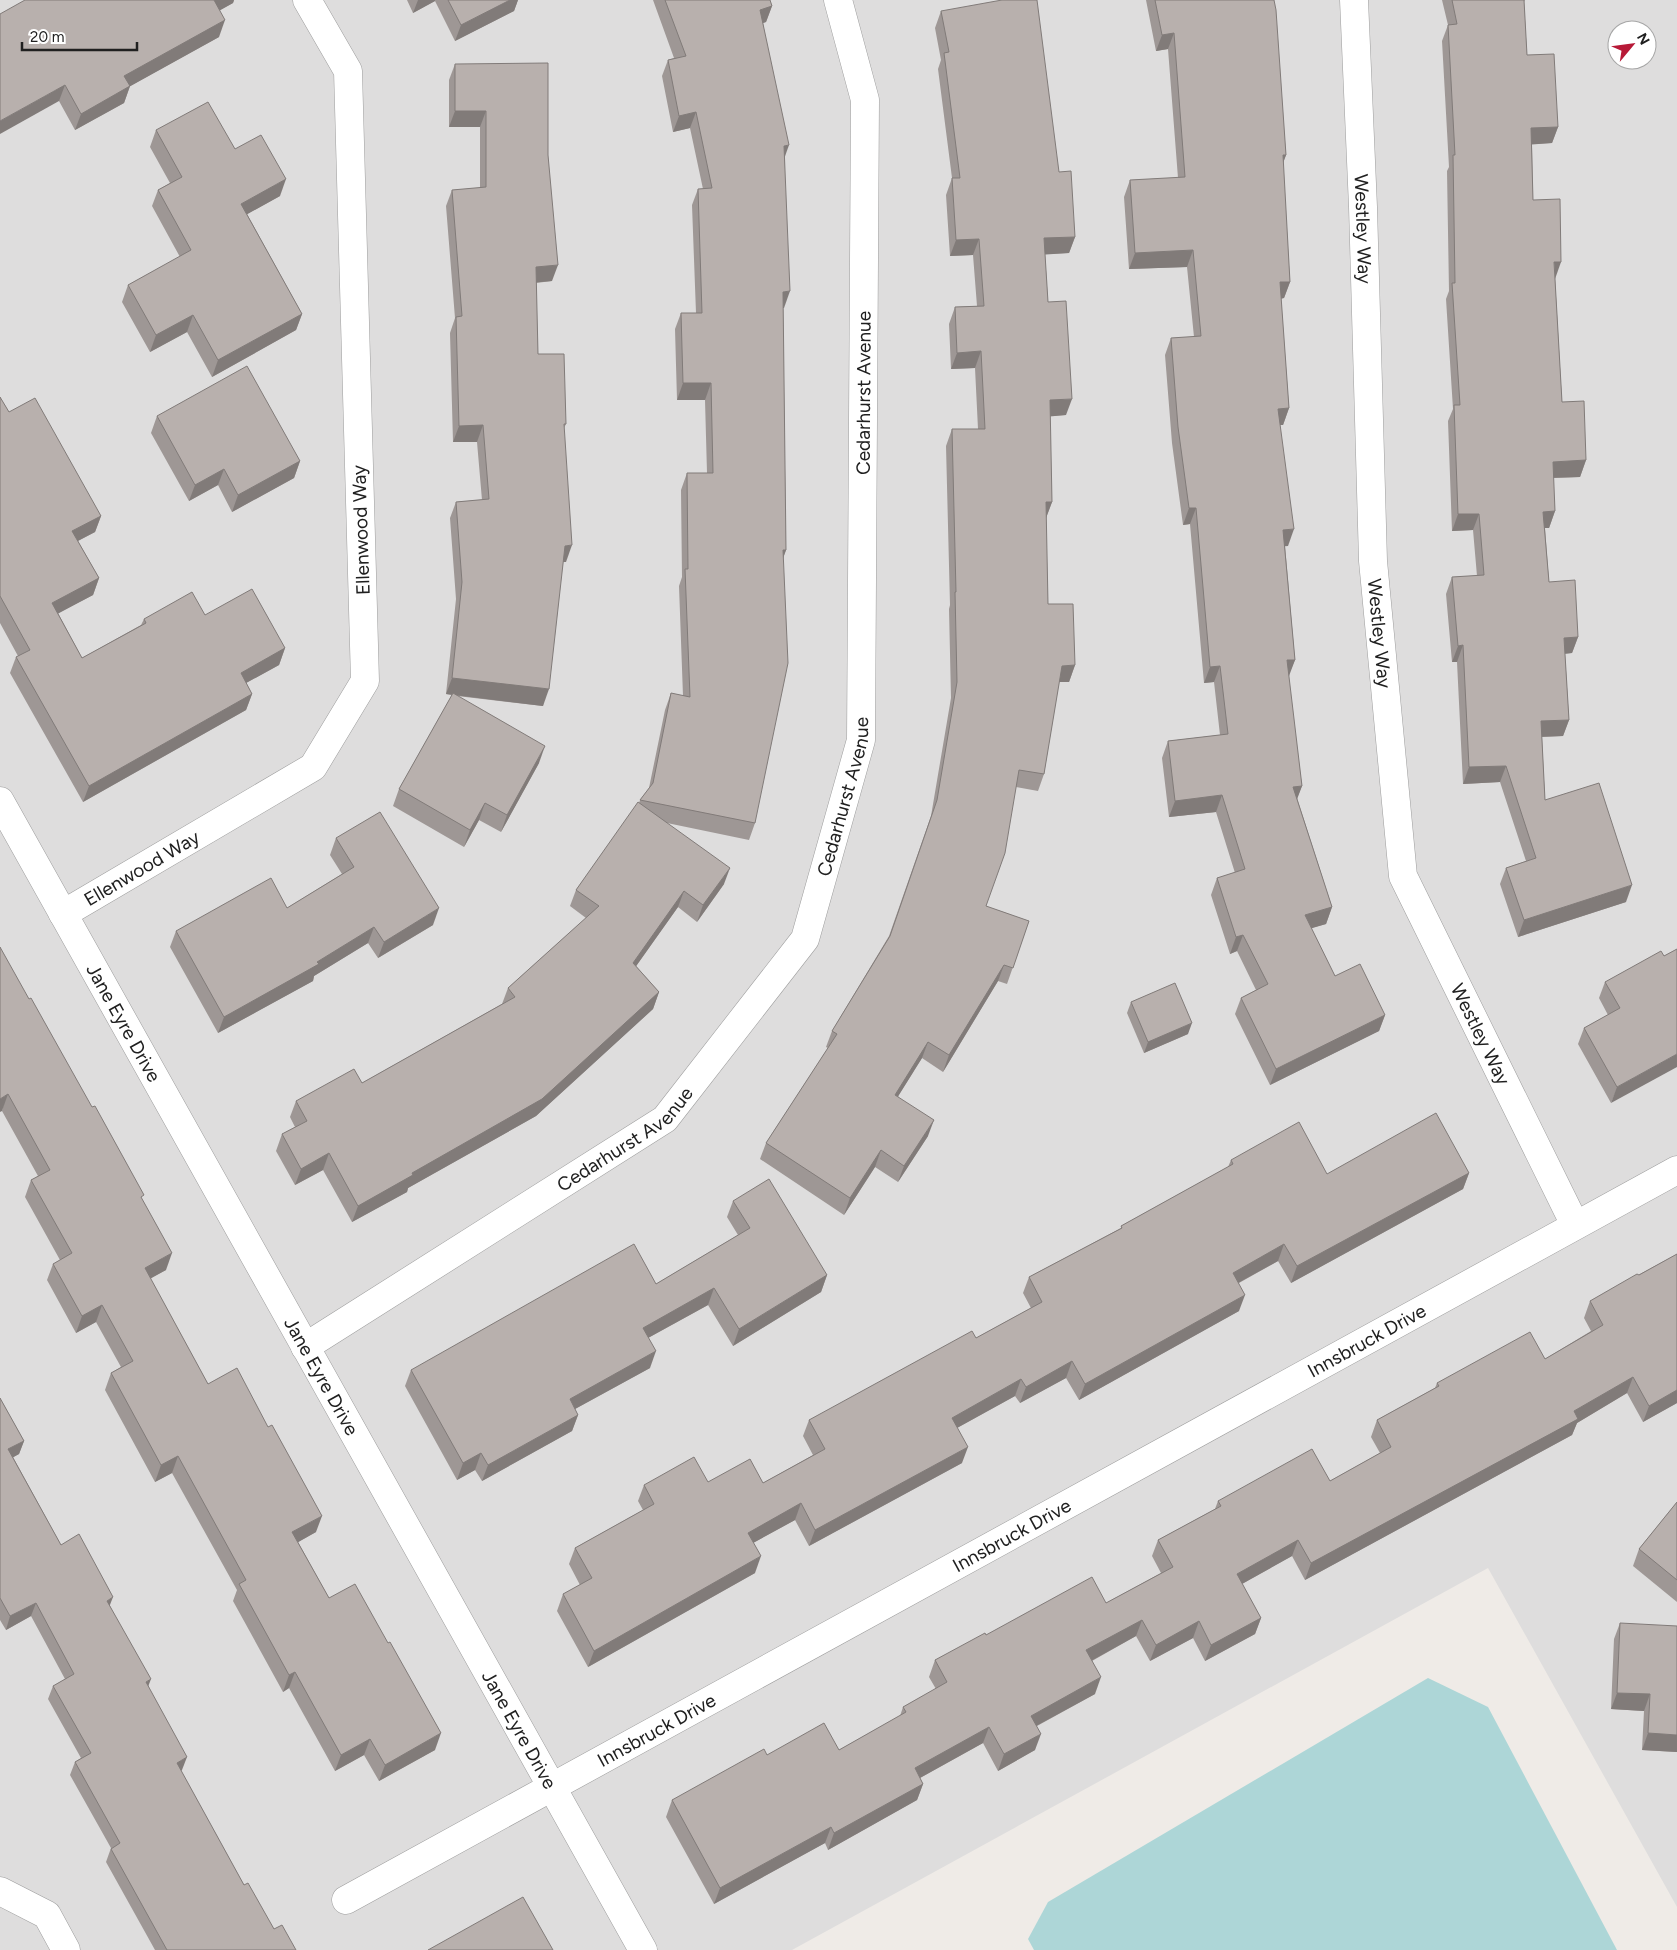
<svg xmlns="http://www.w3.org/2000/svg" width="1677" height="1950" font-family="Figtree,sans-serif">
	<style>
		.residential { fill: #dedddd; fill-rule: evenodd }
		.water { fill: #add6d7 }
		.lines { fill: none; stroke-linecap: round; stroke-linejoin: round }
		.minor-casing { stroke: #9d9d9d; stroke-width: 29 }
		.minor { stroke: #fff; stroke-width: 28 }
		.wall { fill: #9e9795 }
		.shaded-wall { fill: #817b79 }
		.building { fill: #b8b0ad; stroke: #817b79 }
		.labels { text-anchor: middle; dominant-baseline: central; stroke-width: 4; stroke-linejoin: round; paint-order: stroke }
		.street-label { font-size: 19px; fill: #202020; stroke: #fff }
	</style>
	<rect width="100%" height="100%" fill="#efebe7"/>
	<path class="residential" d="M0,0h1677v1907l-189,-339 -696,382h-792zM1617,30h30v30h-30z"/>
	<polygon class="water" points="1428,1678 1488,1707 1617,1950 1034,1950 1028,1939 1048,1902"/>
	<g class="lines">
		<defs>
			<g id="minor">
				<path id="s1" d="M1354,0l9,207 10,354 30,315 172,349"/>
				<path id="s2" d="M0,801l643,1149"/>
				<path id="s3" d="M63,914l250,-147 52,-86 -17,-610 -41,-71"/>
				<path id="s4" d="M305,1347l360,-228 140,-180 56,-199 4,-640 -27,-100"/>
				<polyline points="0,1891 47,1915 66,1950"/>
				<path id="s5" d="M346,1900l1331,-730"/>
			</g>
		</defs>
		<use href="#minor" class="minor-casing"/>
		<use href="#minor" class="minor"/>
	</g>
	<g class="wall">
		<polygon points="25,0 234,0 233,3 220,10 219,37 130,86 124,103 75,130 59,101"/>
		<polygon points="407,0 518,0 514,11 455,41 435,1 413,13"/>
		<polygon points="653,0 770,0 772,6 766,22 763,23 785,156 783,308 786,550 783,558 755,823 749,840 667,823 724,884 697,922 678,907 636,966 659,992 653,1009 536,1116 408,1188 407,1192 352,1222 323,1170 295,1185 276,1151 282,1134 295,1127 290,1117 296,1101 362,1083 502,1004 508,988 586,918 570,906 576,890 639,803 640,800 649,788 665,710 671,693 683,696 679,586 682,577 681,490 687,473 707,473 705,400 677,400 675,329 681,313 696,313 692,205 698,189 703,189 690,128 673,132 662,76 668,60 674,58"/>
		<polygon points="1146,0 1274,0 1286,155 1283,163 1290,282 1284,298 1281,299 1289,408 1283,425 1280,425 1288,546 1285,546 1295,660 1288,676 1302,786 1297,798 1332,907 1326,924 1311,928 1335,976 1385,1015 1379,1031 1270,1085 1235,1014 1241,998 1256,990 1237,951 1230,954 1211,895 1217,878 1235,873 1216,812 1169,817 1162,758 1168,741 1220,735 1214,682 1204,683 1190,524 1183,525 1172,443 1165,355 1171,338 1194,337 1187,267 1129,269 1124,197 1130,180 1178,178 1168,49 1156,51"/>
		<polygon points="1442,0 1525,0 1524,2 1527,55 1558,127 1552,143 1532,144 1533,200 1555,278 1562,402 1586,460 1580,477 1553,478 1555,511 1549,528 1545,528 1549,582 1578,637 1572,653 1565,654 1569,720 1563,736 1542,737 1545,800 1626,902 1518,937 1500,884 1506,868 1526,861 1500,782 1463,784 1457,662 1452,662 1446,594 1452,577 1477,576 1473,530 1452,531 1448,421 1453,409 1446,299 1449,291 1447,171 1449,167 1442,41 1448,25"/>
		<polygon points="941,11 1059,172 1075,237 1069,253 1045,254 1048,302 1066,415 1050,416 1052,502 1046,518 1048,604 1075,665 1069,682 1059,682 1044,774 1038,791 1016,787 986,906 1029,921 1007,984 998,981 943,1072 922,1058 898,1096 928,1136 898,1182 875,1167 844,1215 760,1159 766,1143 828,1048 826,1047 832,1031 889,936 931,816 951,698 949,609 950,605 946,446 952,429 978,429 975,368 951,369 949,324 955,307 977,306 973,255 950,256 946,195 952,178 938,69 941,60 935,28"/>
		<polygon points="455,64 548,155 552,281 536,283 538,354 566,424 564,428 566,562 563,562 543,706 457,696 539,763 501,832 479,820 464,847 393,806 399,789 452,695 446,694 456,599 450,518 456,502 482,500 477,442 453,442 450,333 455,318 446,206 452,190 480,188 480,127 449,127 449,80"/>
		<polygon points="156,130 235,149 280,196 247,214 302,314 296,330 212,377 187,332 150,352 122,302 128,285 180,257 152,206 158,190 170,183 150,147"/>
		<polygon points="0,397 9,412 101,516 95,532 78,541 99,578 93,595 58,613 82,658 141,625 144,619 205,615 285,648 279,665 246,683 252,694 246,710 83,802 10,673 16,657 18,656 0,623"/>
		<polygon points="157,416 300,461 294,478 232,512 218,485 189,501 151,433"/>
		<polygon points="336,838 433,925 378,958 368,943 314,976 313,981 218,1033 170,947 176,931 287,908 342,874 330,855"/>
		<polygon points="1677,949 1611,1103 1578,1044 1584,1028 1608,1015 1599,998 1605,982 1664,956"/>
		<polygon points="29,999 142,1201 166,1270 150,1278 208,1384 316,1532 298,1542 329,1598 435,1750 379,1781 364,1755 335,1771 289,1688 283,1692 233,1601 237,1590 172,1473 155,1482 105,1390 111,1373 121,1367 96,1322 76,1333 47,1280 53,1264 60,1260 25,1197 31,1180 38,1176 2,1111"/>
		<polygon points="1131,1002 1188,1034 1144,1053 1127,1013"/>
		<polygon points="1231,1160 1327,1174 1469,1173 1463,1189 1291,1283 1278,1261 1239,1283 1239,1311 1079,1400 1066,1378 1020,1403 1015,1396 957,1428 962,1463 809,1546 795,1520 753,1543 755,1573 588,1667 557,1611 563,1594 580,1585 569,1564 575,1548 643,1510 638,1501 644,1485 708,1482 763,1483 813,1455 803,1436 809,1420 976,1338 1031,1308 1023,1293 1029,1277 1121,1228 1121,1226 1228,1167"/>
		<polygon points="733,1201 827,1275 821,1292 733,1346 708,1305 648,1338 650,1368 575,1409 578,1415 572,1431 482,1481 475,1470 457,1480 405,1386 411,1370 656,1284 738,1235 727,1217"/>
		<polygon points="1677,1254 1677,1403 1643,1422 1627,1393 1577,1423 1572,1435 1305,1580 1292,1556 1242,1584 1261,1618 1255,1634 1205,1661 1193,1638 1150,1661 1136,1636 1092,1661 1095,1694 1037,1726 1035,1750 998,1771 983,1743 920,1778 923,1784 917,1800 828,1850 825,1843 714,1904 666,1817 672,1800 767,1755 839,1750 900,1716 903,1707 936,1689 929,1677 935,1660 986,1635 1106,1603 1161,1573 1152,1556 1158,1540 1215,1509 1218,1501 1330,1481 1380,1453 1371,1437 1377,1420 1435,1388 1437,1383 1545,1359 1591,1331 1584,1318 1590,1301"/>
		<polygon points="0,1398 24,1441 19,1454 13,1457 61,1545 110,1606 148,1686 182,1770 181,1771 244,1885 274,1929 296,1950 155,1950 106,1862 111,1848 70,1775 75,1762 81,1758 48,1699 53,1686 65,1679 31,1616 6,1630 0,1620"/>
		<polygon points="1677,1502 1677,1602 1633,1566 1639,1549"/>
		<polygon points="1620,1623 1677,1752 1642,1750 1644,1711 1611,1709 1614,1639"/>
	</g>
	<g class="shaded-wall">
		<polygon points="214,0 234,0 233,3 208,17"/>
		<polygon points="418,0 435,0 435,1 413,13"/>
		<polygon points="510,0 518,0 514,11 455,41 461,25"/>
		<polygon points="772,6 766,22 754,26 760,10"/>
		<polygon points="225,20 219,37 118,93 124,76"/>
		<polygon points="1174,33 1168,49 1156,51 1162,35"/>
		<polygon points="65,85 59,101 0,134 0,121"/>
		<polygon points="130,86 124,103 75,130 81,114"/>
		<polygon points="455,111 486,111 480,127 449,127"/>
		<polygon points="696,112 690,128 673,132 679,116"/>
		<polygon points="1558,127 1552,143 1525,145 1531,128"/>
		<polygon points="789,145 783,162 784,146"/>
		<polygon points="1283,155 1286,155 1280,171"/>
		<polygon points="286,179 280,196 235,221 241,204"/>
		<polygon points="1075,237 1069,253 1038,255 1044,238"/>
		<polygon points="979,239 973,255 950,256 956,240"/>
		<polygon points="1193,250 1187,267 1129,269 1135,253"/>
		<polygon points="1554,262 1561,262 1555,279"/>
		<polygon points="558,265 552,281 530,283 536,267"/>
		<polygon points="1280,282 1290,282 1284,298 1274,299"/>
		<polygon points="790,291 784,308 777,308 783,292"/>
		<polygon points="302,314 296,330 212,377 218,360"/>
		<polygon points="193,315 187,332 150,352 156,335"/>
		<polygon points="981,351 975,368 951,369 957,353"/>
		<polygon points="683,383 711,383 705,400 677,400"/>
		<polygon points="1072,399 1066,415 1044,417 1050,400"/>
		<polygon points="1289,408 1283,425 1272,425 1278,409"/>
		<polygon points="483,425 477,442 453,442 459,426"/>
		<polygon points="1586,460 1580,477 1547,478 1553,462"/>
		<polygon points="300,461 294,478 232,512 238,495"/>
		<polygon points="224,469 218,485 189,501 195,485"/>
		<polygon points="1046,502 1052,502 1046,518"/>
		<polygon points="1189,508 1196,508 1190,524 1183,525"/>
		<polygon points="1555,511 1549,528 1537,528 1543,512"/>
		<polygon points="1458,514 1479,514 1473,530 1452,531"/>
		<polygon points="101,516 95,532 66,547 72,531"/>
		<polygon points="1294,529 1288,546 1277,547 1283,530"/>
		<polygon points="572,545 566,562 559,562 565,546"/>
		<polygon points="783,550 786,550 780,567"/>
		<polygon points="99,578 93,595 46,620 52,603"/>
		<polygon points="1578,637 1572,653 1558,654 1564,638"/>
		<polygon points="1463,645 1457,662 1452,662 1458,646"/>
		<polygon points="285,648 279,665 235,689 241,673"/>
		<polygon points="1287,660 1295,660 1289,676 1281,677"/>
		<polygon points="1075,665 1069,682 1056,682 1062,666"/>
		<polygon points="1220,666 1214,682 1204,683 1210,667"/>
		<polygon points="452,678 549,689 543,706 446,694"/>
		<polygon points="252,694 246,710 83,802 89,786"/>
		<polygon points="1569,720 1563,736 1535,737 1541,721"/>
		<polygon points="545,746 539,763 501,832 507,815"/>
		<polygon points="1506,766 1500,782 1463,784 1469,767"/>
		<polygon points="1302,786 1296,802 1293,787"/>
		<polygon points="1222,795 1216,812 1169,817 1175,801"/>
		<polygon points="485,803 479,820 464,847 470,830"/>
		<polygon points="730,868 724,884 697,922 703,905"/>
		<polygon points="1632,885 1626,902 1518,937 1524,920"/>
		<polygon points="684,891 678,907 627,979 633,963"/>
		<polygon points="1332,907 1326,924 1299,932 1305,915"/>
		<polygon points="439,908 433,925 378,958 384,942"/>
		<polygon points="374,927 368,943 314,976 313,981 218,1033 224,1017 317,962"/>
		<polygon points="1243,935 1237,951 1230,954 1236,937"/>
		<polygon points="1004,965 998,981 943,1072 949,1055"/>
		<polygon points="659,992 653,1009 536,1116 408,1188 407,1192 352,1222 358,1206 412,1173"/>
		<polygon points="1385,1015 1379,1031 1270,1085 1276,1069"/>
		<polygon points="1192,1023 1188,1034 1144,1053 1148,1042"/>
		<polygon points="928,1042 922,1058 889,1111 895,1095"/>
		<polygon points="1677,1054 1677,1067 1611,1103 1617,1087"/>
		<polygon points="8,1094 2,1111 0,1112 0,1099"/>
		<polygon points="934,1120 928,1136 898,1182 904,1166"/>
		<polygon points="881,1150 875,1167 844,1215 850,1198"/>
		<polygon points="329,1153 323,1170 295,1185 301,1169"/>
		<polygon points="1469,1173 1463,1189 1291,1283 1297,1266"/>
		<polygon points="1284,1244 1278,1261 1227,1289 1233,1273"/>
		<polygon points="172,1253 166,1270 139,1285 145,1268"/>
		<polygon points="827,1275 821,1292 733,1346 739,1329"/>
		<polygon points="714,1288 708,1305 637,1344 643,1328"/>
		<polygon points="1245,1295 1239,1311 1079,1400 1085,1384"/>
		<polygon points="102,1305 96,1322 76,1333 82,1316"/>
		<polygon points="656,1351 650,1368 564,1415 570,1399"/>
		<polygon points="1072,1361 1066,1378 1020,1403 1026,1387"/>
		<polygon points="1633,1377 1627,1393 1577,1423 1572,1435 1305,1580 1311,1563"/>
		<polygon points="1021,1379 1015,1396 946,1434 952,1418"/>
		<polygon points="1677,1390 1677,1403 1643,1422 1649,1406"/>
		<polygon points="578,1415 572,1431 482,1481 488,1465"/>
		<polygon points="24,1441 19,1454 3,1463 8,1449"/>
		<polygon points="968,1447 962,1463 809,1546 815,1530"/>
		<polygon points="481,1453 475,1470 457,1480 463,1463"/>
		<polygon points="178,1456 172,1473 155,1482 161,1465"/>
		<polygon points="801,1503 795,1520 742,1549 748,1533"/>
		<polygon points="322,1516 316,1532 286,1549 292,1532"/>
		<polygon points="1298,1540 1292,1556 1231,1590 1237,1574"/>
		<polygon points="761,1556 755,1573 588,1667 594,1651"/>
		<polygon points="113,1597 108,1610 107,1601"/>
		<polygon points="36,1603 31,1616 6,1630 10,1616"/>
		<polygon points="1261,1618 1255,1634 1205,1661 1211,1645"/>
		<polygon points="1142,1620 1136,1636 1080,1667 1086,1650"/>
		<polygon points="1199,1621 1193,1638 1150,1661 1156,1645"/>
		<polygon points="295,1672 289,1688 283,1692 289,1675"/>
		<polygon points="1101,1677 1095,1694 1025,1732 1031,1716"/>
		<polygon points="151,1679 146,1692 146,1682"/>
		<polygon points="1617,1693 1650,1694 1644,1711 1611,1709"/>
		<polygon points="989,1727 983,1743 909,1784 915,1768"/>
		<polygon points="441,1733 435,1750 379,1781 385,1765"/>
		<polygon points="1648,1733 1677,1735 1677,1752 1642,1750"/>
		<polygon points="1041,1734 1035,1750 998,1771 1004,1754"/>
		<polygon points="370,1739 364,1755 335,1771 341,1755"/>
		<polygon points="187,1757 182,1770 172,1776 177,1763"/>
		<polygon points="923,1784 917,1800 828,1850 834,1833"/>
		<polygon points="831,1827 825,1843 714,1904 720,1888"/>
	</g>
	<g class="building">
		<polygon points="25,0 214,0 225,20 124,76 130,86 81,114 65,85 0,121 0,14"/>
		<polygon points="448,0 510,0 461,25"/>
		<polygon points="665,0 770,0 772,6 760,10 789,145 784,146 790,291 783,292 786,550 783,550 788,663 755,823 640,800 653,783 671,693 690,697 685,569 688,569 687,473 713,473 711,383 683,383 681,313 702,313 698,189 712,188 696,112 679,116 668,60 686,56"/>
		<polygon points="1002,0 1037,0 1059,172 1071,171 1075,237 1044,238 1048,302 1066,301 1072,399 1050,400 1052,502 1046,502 1048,604 1073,604 1075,665 1062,666 1044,774 1019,770 1005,853 986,906 1029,921 1013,968 1004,965 949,1055 928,1042 895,1095 934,1120 904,1166 881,1150 850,1198 766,1143 837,1034 832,1031 890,936 937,800 957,682 955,592 956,592 952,429 985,429 981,351 957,353 955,307 984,306 979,239 956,240 952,178 960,178 944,53 949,52 941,11"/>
		<polygon points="1155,0 1274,0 1276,10 1286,155 1283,155 1290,282 1280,282 1289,408 1278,409 1294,529 1283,530 1295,660 1287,660 1302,786 1293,787 1332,907 1305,915 1335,976 1360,964 1385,1015 1276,1069 1241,998 1268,984 1243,935 1236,937 1217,878 1245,869 1222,795 1175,801 1168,741 1228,734 1220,666 1210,667 1196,508 1189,508 1178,427 1171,338 1201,336 1193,250 1135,253 1130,180 1185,177 1174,33 1162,35"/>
		<polygon points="1452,0 1524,0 1527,55 1554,54 1558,127 1531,128 1533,200 1560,199 1561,262 1554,262 1562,402 1584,401 1586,460 1553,462 1555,511 1543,512 1549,582 1575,580 1578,637 1564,638 1569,720 1541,721 1545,800 1599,783 1632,885 1524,920 1506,868 1536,858 1506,766 1469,767 1463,645 1458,646 1452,577 1484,575 1479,514 1458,514 1454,405 1460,405 1452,283 1455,283 1453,155 1455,155 1448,25 1457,24"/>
		<polygon points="548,63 548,155 558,265 536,267 538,354 564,354 566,424 564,424 572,545 565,546 549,689 452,678 462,582 456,502 489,499 483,425 459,426 456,317 462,316 452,190 486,187 486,111 455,111 455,64"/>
		<polygon points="208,102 235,149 261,135 286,179 241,204 302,314 218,360 193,315 156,335 128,285 191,250 158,190 182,177 156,130"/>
		<polygon points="247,366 300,461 238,495 224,469 195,485 157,416"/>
		<polygon points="0,397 9,412 35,398 101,516 72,531 99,578 52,603 82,658 146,623 144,619 192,592 205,615 252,589 285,648 241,673 252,694 89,786 16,657 30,650 0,596"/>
		<polygon points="453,693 545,746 507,815 485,803 470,830 399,789"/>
		<polygon points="638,802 730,868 703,905 684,891 633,963 659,992 542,1099 412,1173 413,1175 358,1206 329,1153 301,1169 282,1134 307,1121 296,1101 354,1069 362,1083 515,997 508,988 599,906 576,890"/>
		<polygon points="380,812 439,908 384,942 374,927 317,962 319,964 224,1017 176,931 271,878 287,908 354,867 336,838"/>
		<polygon points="0,947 29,999 31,998 92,1107 95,1106 144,1195 141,1197 172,1253 145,1268 208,1384 237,1368 268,1427 272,1425 322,1516 292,1532 329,1598 355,1584 388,1643 390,1642 441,1733 385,1765 370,1739 341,1755 295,1672 289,1675 239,1584 246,1580 178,1456 161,1465 111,1373 133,1361 102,1305 82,1316 53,1264 72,1253 31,1180 50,1170 8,1094 0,1099"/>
		<polygon points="1677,949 1677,1054 1617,1087 1584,1028 1620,1008 1605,982 1661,951 1664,956"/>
		<polygon points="1175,983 1192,1023 1148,1042 1131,1002"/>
		<polygon points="1436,1113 1469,1173 1297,1266 1284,1244 1233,1273 1245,1295 1085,1384 1072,1361 1026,1387 1021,1379 952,1418 968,1447 815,1530 801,1503 748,1533 761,1556 594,1651 563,1594 592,1578 575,1548 654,1504 644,1485 694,1457 708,1482 750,1459 763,1483 825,1449 809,1420 972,1331 976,1338 1042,1302 1029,1277 1122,1228 1121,1226 1233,1164 1231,1160 1299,1122 1327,1174"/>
		<polygon points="769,1179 827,1275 739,1329 714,1288 643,1328 656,1351 570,1399 578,1415 488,1465 481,1453 463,1463 411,1370 634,1244 656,1284 750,1228 733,1201"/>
		<polygon points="1677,1254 1677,1390 1649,1406 1633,1377 1574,1411 1578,1419 1311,1563 1298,1540 1237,1574 1261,1618 1211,1645 1199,1621 1156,1645 1142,1620 1086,1650 1101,1677 1031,1716 1041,1734 1004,1754 989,1727 915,1768 923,1784 834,1833 831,1827 720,1888 672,1800 764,1749 767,1755 824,1723 839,1750 906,1712 903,1707 947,1682 935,1660 985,1633 986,1635 1092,1577 1106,1603 1173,1567 1158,1540 1221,1506 1218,1501 1312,1449 1330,1481 1391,1447 1377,1420 1439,1386 1437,1383 1530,1332 1545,1359 1603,1325 1590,1301 1637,1274 1639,1275"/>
		<polygon points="0,1398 24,1441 8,1449 61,1545 79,1534 113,1597 107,1601 151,1679 146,1682 187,1757 177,1763 244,1885 248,1883 274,1929 282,1925 296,1950 167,1950 111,1849 120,1843 75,1762 91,1753 53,1686 74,1674 36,1603 10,1616 0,1598"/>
		<polygon points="1677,1502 1677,1580 1639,1549"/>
		<polygon points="1620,1623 1677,1626 1677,1735 1648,1733 1650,1694 1617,1693"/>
		<polygon points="523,1897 553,1950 428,1950"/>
	</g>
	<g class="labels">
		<g class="street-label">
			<text stroke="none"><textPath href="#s1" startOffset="229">Westley Way</textPath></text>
			<text stroke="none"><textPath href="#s4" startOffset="1208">Cedarhurst Avenue</textPath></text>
			<text transform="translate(361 530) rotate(-92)">Ellenwood Way</text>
			<text stroke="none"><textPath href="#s1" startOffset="634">Westley Way</textPath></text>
			<text stroke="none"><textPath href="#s4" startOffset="802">Cedarhurst Avenue</textPath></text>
			<text stroke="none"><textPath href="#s3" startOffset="91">Ellenwood Way</textPath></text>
			<text stroke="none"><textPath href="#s2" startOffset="254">Jane Eyre Drive</textPath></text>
			<text stroke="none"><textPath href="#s1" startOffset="1054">Westley Way</textPath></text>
			<text stroke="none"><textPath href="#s4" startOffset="382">Cedarhurst Avenue</textPath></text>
			<text stroke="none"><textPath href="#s5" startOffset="1164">Innsbruck Drive</textPath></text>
			<text stroke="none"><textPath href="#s2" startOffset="659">Jane Eyre Drive</textPath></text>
			<text stroke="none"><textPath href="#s5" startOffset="759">Innsbruck Drive</textPath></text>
			<text stroke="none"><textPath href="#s2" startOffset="1064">Jane Eyre Drive</textPath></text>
			<text stroke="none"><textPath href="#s5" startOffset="354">Innsbruck Drive</textPath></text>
		</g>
	</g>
	<g transform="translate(1632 45) rotate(61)"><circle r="24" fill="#ffffff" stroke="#a6a6a6"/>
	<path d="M0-4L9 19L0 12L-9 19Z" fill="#b71937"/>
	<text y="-8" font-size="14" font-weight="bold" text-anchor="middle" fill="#202020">N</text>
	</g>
	<path d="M22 42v8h115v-8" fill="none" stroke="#202020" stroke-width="2.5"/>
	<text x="30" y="42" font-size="15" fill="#202020" stroke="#ffffff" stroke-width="4" paint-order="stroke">20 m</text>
</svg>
